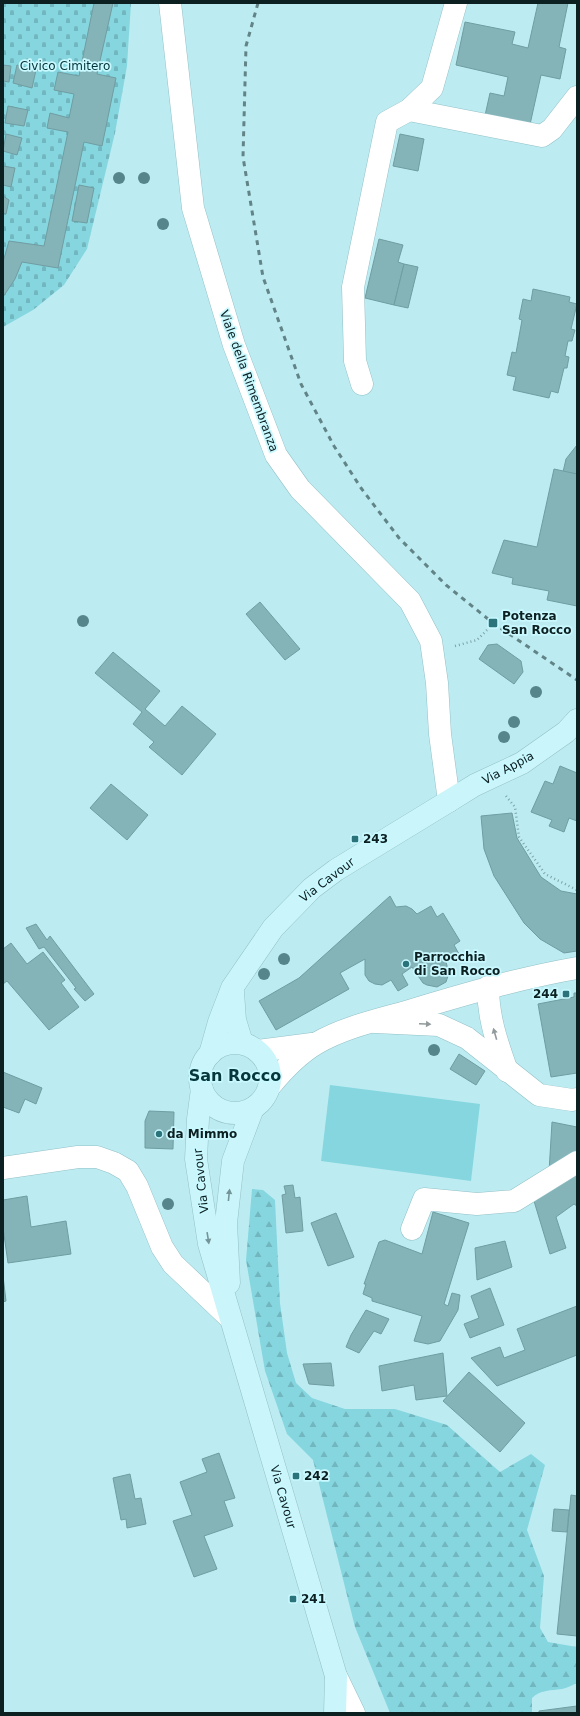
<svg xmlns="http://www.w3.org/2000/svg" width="580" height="1716" font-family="'DejaVu Sans',sans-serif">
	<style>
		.forest { fill: url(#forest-firs) }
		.cemetery { fill: url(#cemetery-stones) }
		.pitch { fill: #86d6df }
		.building { fill: #84b3b8; stroke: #6f9da2 }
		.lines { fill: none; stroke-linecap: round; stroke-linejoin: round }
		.minor-casing { stroke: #92c0c6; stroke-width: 23 }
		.tertiary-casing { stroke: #92c0c6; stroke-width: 23 }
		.secondary-casing { stroke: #92c0c6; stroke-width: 23 }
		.path { stroke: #7da3a7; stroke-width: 2.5; stroke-dasharray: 1 3; stroke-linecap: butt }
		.minor { stroke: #fff; stroke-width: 22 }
		.tertiary { stroke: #fff; stroke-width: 22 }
		.secondary { stroke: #caf5fa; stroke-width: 22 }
		.rail { stroke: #628487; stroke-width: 3; stroke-dasharray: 5 5; stroke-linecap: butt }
		.tree { fill: #56868c }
		.oneway { fill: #929a9b }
		.oneway2 { fill: #749598 }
		.poi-dot { fill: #2a737b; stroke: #c9f9ff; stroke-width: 1.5 }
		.labels { text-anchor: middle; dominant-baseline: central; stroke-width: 3.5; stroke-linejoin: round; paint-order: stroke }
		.park-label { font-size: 12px; fill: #023338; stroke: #c9f9ff }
		.street-label { font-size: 12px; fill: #0c1f21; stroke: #c9f9ff }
		.poi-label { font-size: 12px; font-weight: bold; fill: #0c1f21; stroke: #c9f9ff; text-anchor: start }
		.district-label { font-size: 16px; font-weight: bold; fill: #05373c; stroke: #c9f9ff }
	</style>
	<defs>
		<pattern id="forest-firs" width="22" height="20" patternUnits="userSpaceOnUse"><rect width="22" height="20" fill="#86d6df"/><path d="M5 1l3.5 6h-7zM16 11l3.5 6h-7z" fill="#72b7bf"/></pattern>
		<pattern id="cemetery-stones" width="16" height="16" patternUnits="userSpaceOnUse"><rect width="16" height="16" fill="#86d6df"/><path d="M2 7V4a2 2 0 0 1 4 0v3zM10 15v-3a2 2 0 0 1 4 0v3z" fill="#72b7bf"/></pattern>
	</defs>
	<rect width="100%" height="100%" fill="#bcecf2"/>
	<path class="forest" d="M252,1189l11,1 12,10 5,103 7,50 9,30 16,15 33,11h50l52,16 53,47 31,-18 14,11 -18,65 17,46 -4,52 8,14 29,5v36c-5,2 -10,5 -15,6 -12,2 -20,0 -30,9v15h-142l-35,-86 -42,-167 -26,-26 -22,-63 -19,-111z"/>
	<polygon class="cemetery" points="3,3 131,3 127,66 115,133 87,249 64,285 33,310 3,327"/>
	<polygon class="pitch" points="330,1085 480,1104 471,1181 321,1161"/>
	<g class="building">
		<polygon points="94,3 113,3 97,74 116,78 102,146 84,142 58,268 22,262 15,279 3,297 3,262 9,241 44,246 68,132 47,128 50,113 69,118 74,94 54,90 58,72 79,76"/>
		<polygon points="538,3 568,3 559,47 566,49 560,79 541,75 529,129 484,120 490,93 504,96 508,77 456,65 465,22 515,32 512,44 528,48"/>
		<polygon points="3,65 11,66 9,82 3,81"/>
		<polygon points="17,65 36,70 32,88 13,83"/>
		<polygon points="8,106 28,110 24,126 5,123"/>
		<polygon points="6,134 22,138 17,155 3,151"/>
		<polygon points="400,134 424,139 418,171 393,166"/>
		<polygon points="3,166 15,168 11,187 3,185"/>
		<polygon points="79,185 94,188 87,223 72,221"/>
		<polygon points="3,196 9,200 6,214 3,213"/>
		<polygon points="379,239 403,245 398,262 404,264 394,305 365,298"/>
		<polygon points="404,264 418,267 408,308 394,305"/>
		<polygon points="533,289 570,297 569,302 577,304 571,329 575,330 572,341 568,341 565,356 569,357 567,368 564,368 558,393 551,391 549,398 513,390 516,377 507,375 512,352 516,353 522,320 519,319 523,299 531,301"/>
		<polygon points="577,445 577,474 563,472 566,459"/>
		<polygon points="554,469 577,474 577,606 547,600 549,591 512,584 513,578 492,573 504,540 537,547"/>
		<polygon points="260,602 300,649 285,660 246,614"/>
		<polygon points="497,644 521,661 523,672 514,684 479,659 488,645"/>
		<polygon points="113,652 160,691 145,709 165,726 182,706 216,734 182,775 149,747 154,742 133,724 142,712 95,673"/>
		<polygon points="560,766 577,773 577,821 569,818 564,832 549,826 552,820 531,812 545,781 553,784"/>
		<polygon points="111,784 148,815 127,840 90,808"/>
		<polygon points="512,813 517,838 541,877 561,891 577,894 577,951 564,953 540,939 524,923 494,876 484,849 481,816"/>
		<polygon points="390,896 396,907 406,906 412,909 417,914 431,906 437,917 443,913 460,941 454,945 459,954 446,962 449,973 446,982 437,987 427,985 423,983 412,967 402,974 408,985 398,991 391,980 382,985 375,984 369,981 365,975 365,959 340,973 349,989 276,1030 259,1001 299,978"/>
		<polygon points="36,924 47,940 50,936 94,994 85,1001 74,989 76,988 44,947 39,949 26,928"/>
		<polygon points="11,943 27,964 43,952 65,980 61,983 79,1007 49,1030 7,981 3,984 3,949"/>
		<polygon points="574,993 577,993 577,1073 551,1077 538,1004 574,997"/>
		<polygon points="459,1054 485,1071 476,1085 450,1069"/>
		<polygon points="3,1072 42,1088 36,1104 25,1099 19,1113 3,1107"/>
		<polygon points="149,1111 174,1112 173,1149 145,1148 145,1121"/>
		<polygon points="552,1122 577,1127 577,1156 549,1172"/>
		<polygon points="577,1171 577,1206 574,1204 556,1217 566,1248 550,1254 534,1201"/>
		<polygon points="293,1185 295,1198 300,1197 303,1231 286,1233 282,1195 286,1194 284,1186"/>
		<polygon points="27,1196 31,1227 66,1221 71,1254 8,1263 3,1228 3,1200"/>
		<polygon points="433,1212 469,1223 444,1304 448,1306 452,1293 460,1295 458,1310 440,1341 428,1344 414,1341 422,1316 372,1301 372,1298 363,1294 366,1284 364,1284 379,1242 385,1240 422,1254"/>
		<polygon points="336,1213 354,1257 328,1266 311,1223"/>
		<polygon points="505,1241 512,1267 477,1280 475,1248"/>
		<polygon points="3,1276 6,1301 3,1302"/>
		<polygon points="490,1288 504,1325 470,1338 464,1324 479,1318 471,1296"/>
		<polygon points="577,1306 577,1355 497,1386 471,1358 500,1347 504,1358 525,1350 517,1329"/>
		<polygon points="366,1310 389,1319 381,1334 374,1331 359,1353 346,1347 351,1335"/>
		<polygon points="443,1353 447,1396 416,1400 414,1385 382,1391 379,1366"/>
		<polygon points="331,1363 334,1386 309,1384 303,1364"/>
		<polygon points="469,1372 525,1423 500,1452 443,1401"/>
		<polygon points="219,1453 235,1498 224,1501 233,1526 204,1536 217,1569 194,1577 173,1521 192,1515 180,1482 207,1472 202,1459"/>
		<polygon points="130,1474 135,1499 141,1498 146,1524 127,1528 126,1519 121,1520 113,1478"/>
		<polygon points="571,1495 577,1496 577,1636 557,1634"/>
		<polygon points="554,1509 569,1510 567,1532 552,1531"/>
		<polygon points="577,1706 577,1713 539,1713 539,1711"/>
	</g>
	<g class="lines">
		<defs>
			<g id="minor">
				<polyline points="409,110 542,136 552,129 577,97"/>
				<polyline points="362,384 355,361 353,287 387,122 409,110 432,88 456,3"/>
				<path d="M488,987c0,30 9,56 19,84"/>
				<polyline points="375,1022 439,1025 467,1038 539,1095 572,1100 577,1099"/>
				<polyline points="3,1168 78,1157 97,1157 114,1163 128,1171 137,1186 162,1247 173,1264 230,1318"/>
				<polyline points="412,1229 424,1199 477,1204 514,1201 577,1162"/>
				<polyline points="336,1676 354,1713"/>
			</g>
			<g id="tertiary">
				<polyline points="170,3 193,208 234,345 276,455 300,489 410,601 431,641 437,683 440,734 449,801"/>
				<polyline points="258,1051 312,1044"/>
				<path d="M270,1086c14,-17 28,-32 47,-43 28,-16 61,-23 92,-32 56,-17 111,-33 168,-43"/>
			</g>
			<g id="secondary">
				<polyline points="233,992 235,1020 242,1043"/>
				<circle cx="235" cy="1078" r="35"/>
				<polyline points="210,1054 219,1022 232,988 273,928 312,888 336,870 449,801 475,785 522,763 566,732 577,720"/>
				<polyline points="202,1089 198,1119 196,1159 209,1244 336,1676 335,1713"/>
				<polyline points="229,1283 226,1223 233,1161 253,1108"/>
			</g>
		</defs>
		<use href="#minor" class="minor-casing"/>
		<use href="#tertiary" class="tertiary-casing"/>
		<use href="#secondary" class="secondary-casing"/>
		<g class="path">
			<polyline points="455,646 477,640 487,630"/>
			<polyline points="506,796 515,807 519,837 545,874 577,890"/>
		</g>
		<use href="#minor" class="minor"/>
		<use href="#tertiary" class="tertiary"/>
		<use href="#secondary" class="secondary"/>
		<polyline class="rail" points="258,3 246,46 243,157 263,277 301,384 334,446 361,488 399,538 446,585 493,623 577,680"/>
	</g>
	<g class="tree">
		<circle cx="119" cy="178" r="6"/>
		<circle cx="144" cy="178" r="6"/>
		<circle cx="163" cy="224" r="6"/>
		<circle cx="83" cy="621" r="6"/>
		<circle cx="536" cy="692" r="6"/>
		<circle cx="514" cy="722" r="6"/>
		<circle cx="504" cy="737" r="6"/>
		<circle cx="284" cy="959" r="6"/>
		<circle cx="264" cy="974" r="6"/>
		<circle cx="434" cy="1050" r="6"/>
		<circle cx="168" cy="1204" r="6"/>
	</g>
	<defs><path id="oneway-solid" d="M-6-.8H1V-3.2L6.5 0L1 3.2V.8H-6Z"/></defs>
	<g class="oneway">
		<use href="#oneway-solid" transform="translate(425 1024) rotate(3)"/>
		<use href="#oneway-solid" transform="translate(495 1034) rotate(-106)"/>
	</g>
	<g class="oneway2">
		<use href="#oneway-solid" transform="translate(229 1195) rotate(-84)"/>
		<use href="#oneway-solid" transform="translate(208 1238) rotate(81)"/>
	</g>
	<g class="poi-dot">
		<rect x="488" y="618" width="10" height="10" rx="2"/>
		<rect x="351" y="835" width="8" height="8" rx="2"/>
		<circle cx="406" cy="964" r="4"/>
		<rect x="562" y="990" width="8" height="8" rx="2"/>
		<circle cx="159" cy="1134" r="4"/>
		<rect x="292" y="1472" width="8" height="8" rx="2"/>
		<rect x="289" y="1595" width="8" height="8" rx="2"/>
	</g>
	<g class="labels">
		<g class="park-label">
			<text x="65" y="66">Civico Cimitero</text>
		</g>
		<g class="street-label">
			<text transform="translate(249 381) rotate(70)">Viale della Rimembranza</text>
			<text transform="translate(508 768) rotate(-28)">Via Appia</text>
			<text transform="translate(327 880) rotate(-37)">Via Cavour</text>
			<text transform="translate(201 1181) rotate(-96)">Via Cavour</text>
			<text transform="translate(283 1497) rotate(74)">Via Cavour</text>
		</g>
		<g class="poi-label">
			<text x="502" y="616">Potenza<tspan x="502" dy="14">San Rocco</tspan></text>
			<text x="363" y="839">243</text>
			<text x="414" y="957">Parrocchia<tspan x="414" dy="14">di San Rocco</tspan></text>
			<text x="558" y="994" text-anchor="end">244</text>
			<text x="167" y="1134">da Mimmo</text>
			<text x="304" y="1476">242</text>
			<text x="301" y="1599">241</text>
		</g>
		<g class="district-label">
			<text x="235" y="1075">San Rocco</text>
		</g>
	</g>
	<rect width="580" height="1716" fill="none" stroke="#0c1f21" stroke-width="8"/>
</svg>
